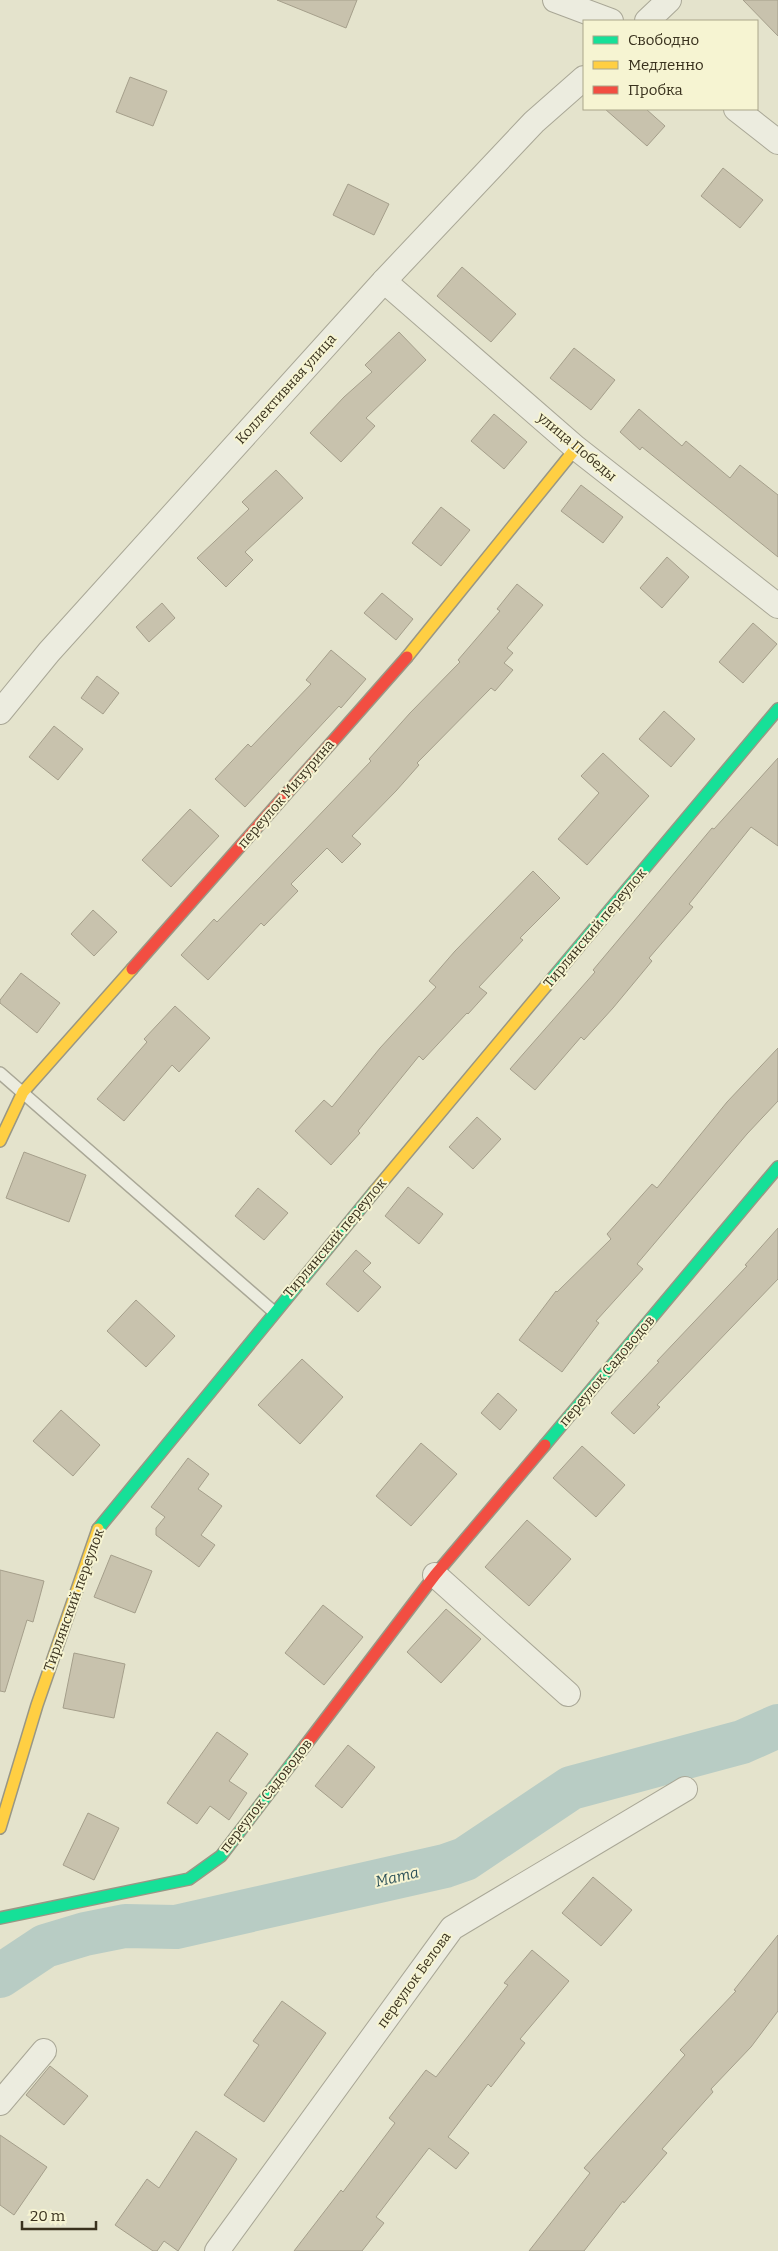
<svg xmlns="http://www.w3.org/2000/svg" width="778" height="2251" font-family="Bitter,serif">
	<style>
		.lines { fill: none; stroke-linecap: round; stroke-linejoin: round }
		.river { stroke: #b8ccc4; stroke-width: 44 }
		.building { fill: #c8c2ad; stroke: #a59f8b }
		.lane-casing { stroke: #a9a796; stroke-width: 14 }
		.street-casing { stroke: #a9a796; stroke-width: 26 }
		.fast-casing { stroke: #999785; stroke-width: 14 }
		.slow-casing { stroke: #999785; stroke-width: 14 }
		.jam-casing { stroke: #999785; stroke-width: 14 }
		.lane { stroke: #ececdf; stroke-width: 11 }
		.street { stroke: #ececdf; stroke-width: 24 }
		.fast { stroke: #16e098; stroke-width: 11 }
		.slow { stroke: #ffcf43; stroke-width: 11 }
		.jam { stroke: #f24e42; stroke-width: 11 }
		.labels { text-anchor: middle; dominant-baseline: central; stroke-width: 4; stroke-linejoin: round; paint-order: stroke }
		.street-label { font-size: 14px; fill: #39311d; stroke: #f6f4d2 }
		.water-label { font-size: 15px; font-style: italic; fill: #2c5159; stroke: #f6f4d2 }
	</style>
	<rect width="100%" height="100%" fill="#e4e3cc"/>
	<g class="lines">
		<polyline class="river" points="0,1976 45,1946 85,1934 125,1926 176,1927 445,1866 465,1859 571,1788 742,1742 778,1726"/>
	</g>
	<g class="building">
		<polygon points="277,0 357,0 346,28"/>
		<polygon points="743,0 778,0 778,36"/>
		<polygon points="130,77 167,91 153,126 116,112"/>
		<polygon points="605,109 646,109 665,126 647,146"/>
		<polygon points="723,168 763,200 740,228 701,196"/>
		<polygon points="348,184 389,204 374,235 333,215"/>
		<polygon points="462,267 516,314 491,342 437,296"/>
		<polygon points="399,332 426,360 366,418 375,426 341,462 310,433 344,397 372,372 365,365"/>
		<polygon points="574,348 615,380 591,410 550,378"/>
		<polygon points="639,409 682,446 686,441 730,478 740,465 778,495 778,557 642,447 640,450 620,432"/>
		<polygon points="494,414 527,442 504,469 471,441"/>
		<polygon points="276,470 303,498 245,552 253,560 226,587 197,558 249,509 242,502"/>
		<polygon points="581,485 623,517 603,543 561,511"/>
		<polygon points="441,507 470,530 441,566 412,543"/>
		<polygon points="667,557 689,577 662,608 640,588"/>
		<polygon points="517,584 543,605 507,648 513,653 504,663 513,670 495,691 491,688 417,763 419,765 396,791 352,836 361,844 342,863 327,848 291,884 298,891 264,926 261,923 208,980 181,955 214,919 217,922 371,761 369,759 410,713 460,662 458,660 500,611 497,609"/>
		<polygon points="382,593 413,619 396,640 364,613"/>
		<polygon points="162,603 175,618 149,642 136,627"/>
		<polygon points="753,623 777,644 743,683 719,662"/>
		<polygon points="331,650 366,679 341,708 339,706 245,807 215,779 248,744 251,747 311,684 306,680"/>
		<polygon points="97,676 119,693 103,714 81,698"/>
		<polygon points="664,711 695,739 671,767 639,739"/>
		<polygon points="54,726 83,749 58,780 29,757"/>
		<polygon points="603,753 649,796 587,865 558,839 599,793 581,776"/>
		<polygon points="778,758 778,846 751,827 689,904 693,907 649,958 652,961 613,1008 584,1040 581,1037 535,1090 510,1069 595,972 593,970 712,828 714,829"/>
		<polygon points="190,809 219,836 171,887 142,860"/>
		<polygon points="533,871 560,898 520,938 523,940 479,987 487,993 468,1014 467,1013 423,1060 419,1056 358,1131 360,1133 331,1165 295,1131 324,1100 332,1107 380,1048 436,987 429,981 455,951"/>
		<polygon points="93,910 117,932 94,956 71,934"/>
		<polygon points="21,973 60,1003 37,1033 0,1003 0,1000"/>
		<polygon points="175,1006 210,1038 179,1072 172,1065 124,1121 97,1099 147,1042 144,1039"/>
		<polygon points="778,1048 778,1101 747,1134 637,1264 643,1269 596,1321 599,1323 562,1372 519,1340 556,1291 557,1292 611,1239 607,1234 652,1184 657,1188 727,1102"/>
		<polygon points="477,1117 501,1139 473,1169 449,1147"/>
		<polygon points="24,1152 86,1175 69,1222 6,1198"/>
		<polygon points="408,1187 443,1214 419,1244 385,1216"/>
		<polygon points="258,1188 288,1213 264,1240 235,1216"/>
		<polygon points="778,1228 778,1279 657,1405 660,1407 634,1434 611,1413 659,1362 657,1361 747,1266 745,1265"/>
		<polygon points="356,1250 371,1263 363,1271 381,1287 358,1312 326,1284"/>
		<polygon points="136,1300 175,1336 146,1367 107,1331"/>
		<polygon points="302,1359 343,1397 300,1444 258,1405"/>
		<polygon points="498,1393 517,1410 500,1430 481,1413"/>
		<polygon points="61,1410 100,1445 73,1476 33,1441"/>
		<polygon points="421,1443 457,1474 411,1526 376,1496"/>
		<polygon points="582,1446 625,1485 596,1517 553,1478"/>
		<polygon points="188,1458 209,1474 198,1489 222,1506 201,1535 215,1545 199,1567 156,1535 156,1528 165,1517 151,1507"/>
		<polygon points="527,1520 571,1559 529,1606 485,1567"/>
		<polygon points="111,1555 152,1571 135,1613 94,1597"/>
		<polygon points="0,1570 44,1581 33,1622 27,1620 5,1692 0,1691"/>
		<polygon points="323,1605 363,1637 324,1685 285,1653"/>
		<polygon points="446,1609 481,1639 441,1683 407,1652"/>
		<polygon points="74,1653 125,1664 114,1718 63,1708"/>
		<polygon points="217,1732 248,1754 229,1781 247,1793 229,1820 210,1806 197,1824 167,1803"/>
		<polygon points="348,1745 375,1767 342,1808 315,1786"/>
		<polygon points="88,1813 119,1828 94,1880 63,1865"/>
		<polygon points="593,1877 632,1910 601,1946 562,1913"/>
		<polygon points="778,1935 778,2011 751,2047 711,2089 713,2092 662,2149 667,2153 624,2203 623,2201 584,2251 529,2251 590,2173 584,2168 685,2055 680,2050 736,1991 734,1990"/>
		<polygon points="532,1950 569,1981 520,2039 525,2043 491,2087 488,2084 448,2137 469,2153 456,2169 429,2148 376,2217 384,2223 362,2251 294,2251 341,2190 343,2192 395,2123 389,2118 426,2070 436,2077 508,1985 504,1983"/>
		<polygon points="282,2001 326,2033 264,2122 224,2095 259,2045 253,2041"/>
		<polygon points="50,2066 88,2096 64,2125 26,2095"/>
		<polygon points="196,2131 237,2159 178,2251 164,2241 157,2251 153,2251 115,2225 147,2179 159,2188"/>
		<polygon points="0,2135 47,2167 14,2215 0,2205"/>
	</g>
	<g class="lines">
		<defs>
			<polyline id="lane" points="0,1073 274,1312"/>
			<g id="street">
				<polyline points="555,0 611,21"/>
				<polyline points="647,21 669,0"/>
				<polyline points="736,109 778,142"/>
				<polyline points="384,281 576,448 778,606"/>
				<polyline points="0,712 49,652 384,281 534,122 584,78"/>
				<polyline points="435,1575 568,1694"/>
				<polyline points="0,2103 44,2051"/>
				<polyline points="217,2251 452,1928 685,1789"/>
			</g>
			<g id="fast">
				<polyline points="546,986 778,709"/>
				<polyline points="545,1445 778,1167"/>
				<polyline points="98,1529 374,1192"/>
				<polyline points="0,1918 189,1879 221,1856 305,1746"/>
			</g>
			<g id="slow">
				<polyline points="407,657 576,448"/>
				<polyline points="0,1141 23,1092 132,969"/>
				<polyline points="374,1192 546,986"/>
				<polyline points="0,1828 37,1705 98,1529"/>
			</g>
			<g id="jam">
				<polyline points="132,969 407,657"/>
				<polyline points="305,1746 435,1575 545,1445"/>
			</g>
		</defs>
		<use href="#lane" class="lane-casing"/>
		<use href="#street" class="street-casing"/>
		<use href="#fast" class="fast-casing"/>
		<use href="#slow" class="slow-casing"/>
		<use href="#jam" class="jam-casing"/>
		<use href="#lane" class="lane"/>
		<use href="#street" class="street"/>
		<use href="#fast" class="fast"/>
		<use href="#slow" class="slow"/>
		<use href="#jam" class="jam"/>
	</g>
	<g class="labels">
		<g class="street-label">
			<text transform="translate(286 389) rotate(-48)">Коллективная улица</text>
			<text transform="translate(577 447) rotate(40)">улица Победы</text>
			<text transform="translate(286 794) rotate(-49)">переулок Мичурина</text>
			<text transform="translate(595 928) rotate(-50)">Тирлянский переулок</text>
			<text transform="translate(335 1238) rotate(-50)">Тирлянский переулок</text>
			<text transform="translate(607 1371) rotate(-50)">переулок Садоводов</text>
			<text transform="translate(74 1600) rotate(-70)">Тирлянский переулок</text>
			<text transform="translate(266 1796) rotate(-52)">переулок Садоводов</text>
			<text transform="translate(414 1980) rotate(-54)">переулок Белова</text>
		</g>
		<g class="water-label">
			<text transform="translate(397 1877) rotate(-13)">Мата</text>
		</g>
	</g>
	<rect x="583" y="20" width="175" height="90" fill="#f6f4d2" stroke="#aaa68a"/>
	<rect x="593" y="36" width="25" height="8" fill="#16e098" stroke="#aaa68a"/>
	<text x="628" y="45" font-size="15" fill="#39311d">Свободно</text>
	<rect x="593" y="61" width="25" height="8" fill="#ffcf43" stroke="#aaa68a"/>
	<text x="628" y="70" font-size="15" fill="#39311d">Медленно</text>
	<rect x="593" y="86" width="25" height="8" fill="#f24e42" stroke="#aaa68a"/>
	<text x="628" y="95" font-size="15" fill="#39311d">Пробка</text>
	<path d="M22 2221v8h74v-8" fill="none" stroke="#39311d" stroke-width="2.5"/>
	<text x="30" y="2221" font-size="15" fill="#39311d" stroke="#f6f4d2" stroke-width="4" paint-order="stroke">20 m</text>
</svg>
